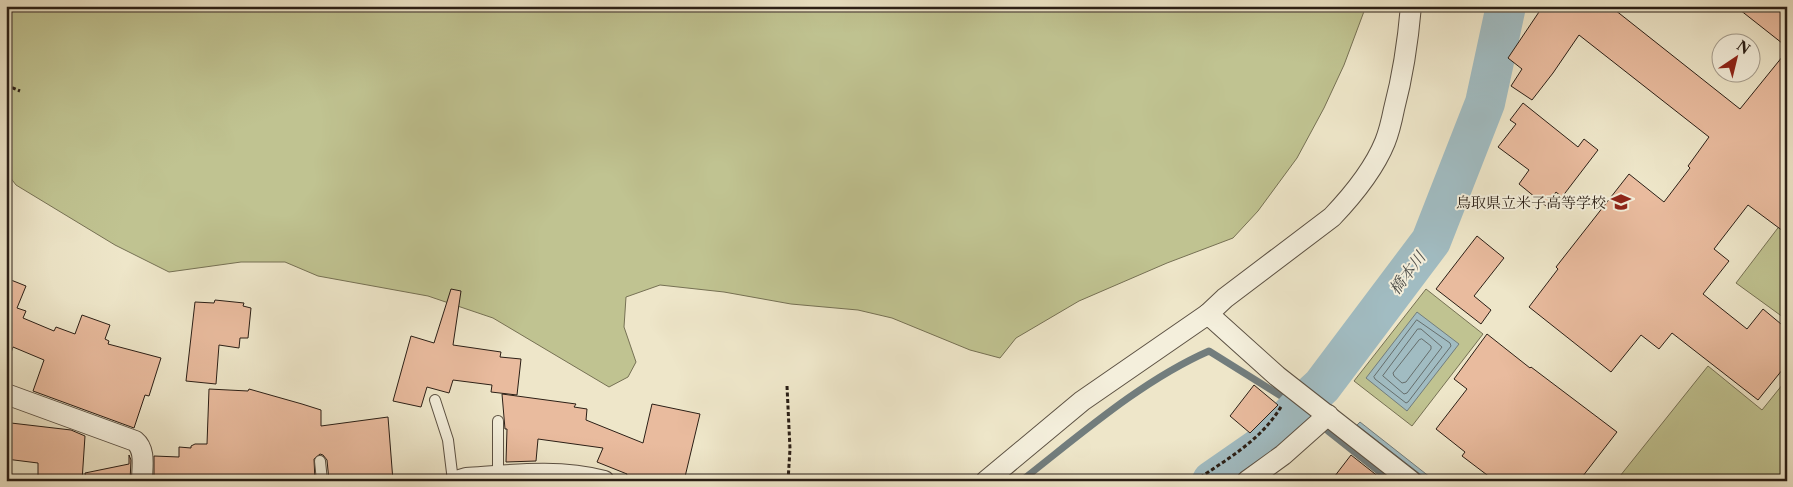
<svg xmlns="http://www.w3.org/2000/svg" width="1793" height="487" font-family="'Libre Caslon Text','Noto Serif JP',serif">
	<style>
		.green { fill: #c0c391; stroke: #767154 }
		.water { fill: #a1bcc2; stroke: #727d7d }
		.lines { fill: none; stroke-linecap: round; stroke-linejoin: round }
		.shore { stroke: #666e6c; stroke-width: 1 }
		.stream { stroke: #727d7d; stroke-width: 7 }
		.river { stroke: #a1bcc2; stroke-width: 40 }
		.building { fill: #e9bb9e; stroke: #2b1f16 }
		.lane-casing { stroke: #5c5143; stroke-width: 12 }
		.street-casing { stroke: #5c5143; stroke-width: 22 }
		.path { stroke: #2b1f16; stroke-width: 3; stroke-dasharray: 4 2.5; stroke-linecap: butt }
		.lane { stroke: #f4efdc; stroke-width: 10 }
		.street { stroke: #f4efdc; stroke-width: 20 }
		.labels { text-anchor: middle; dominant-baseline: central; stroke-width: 4; stroke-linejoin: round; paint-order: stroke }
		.poi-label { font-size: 15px; fill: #2b1f16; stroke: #f4efdc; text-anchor: end }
		.water-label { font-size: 16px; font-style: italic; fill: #4e4e4a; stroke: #f4efdc }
	</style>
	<rect width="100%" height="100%" fill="#eee6c9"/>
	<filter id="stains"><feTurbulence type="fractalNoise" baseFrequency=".004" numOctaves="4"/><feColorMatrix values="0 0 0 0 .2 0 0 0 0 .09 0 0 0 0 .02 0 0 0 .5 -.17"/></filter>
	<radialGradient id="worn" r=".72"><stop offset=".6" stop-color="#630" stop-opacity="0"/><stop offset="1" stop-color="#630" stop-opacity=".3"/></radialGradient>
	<g class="green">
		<polygon points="6,6 1366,6 1344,65 1324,108 1297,158 1258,211 1233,238 1167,263 1079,301 1016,338 1000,358 970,350 892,318 858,310 791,304 724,292 660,285 626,297 624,327 636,362 628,377 609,387 493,318 428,296 318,276 285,262 241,262 169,272 115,245 16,185 6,172"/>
		<polygon points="1787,216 1787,320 1736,283"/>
		<polygon points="1426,289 1483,334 1412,426 1354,381"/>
		<polygon points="1708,366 1762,410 1787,379 1787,481 1616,481"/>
	</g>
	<g class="water">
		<polygon points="1417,312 1459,344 1407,411 1366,378"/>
		<polygon points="1360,422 1435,481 1429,481 1357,425"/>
	</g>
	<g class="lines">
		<g class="shore">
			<polygon points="1417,320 1450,343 1451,346 1408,402 1406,403 1375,379 1374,377"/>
			<polygon points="1418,329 1421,329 1442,347 1407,393 1404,394 1383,376"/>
			<polygon points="1422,339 1431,346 1431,349 1406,382 1402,383 1394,376 1393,373 1419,340"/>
		</g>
		<g class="stream">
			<polyline points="1328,431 1391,481"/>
			<path d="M1021,481c59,-46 120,-100 188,-130l72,45"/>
		</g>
		<polyline class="river" points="1212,481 1261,447 1297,409 1322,386 1431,241 1485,103 1506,6"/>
	</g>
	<g class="building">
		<polygon points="1543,6 1610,6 1740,109 1787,51 1787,234 1748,205 1714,249 1729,261 1703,294 1747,329 1763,309 1787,329 1787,364 1758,400 1672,333 1659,349 1641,335 1611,372 1529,307 1558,269 1556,267 1629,174 1664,202 1690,168 1688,166 1709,137 1579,35 1553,73 1532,100 1511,86 1522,69 1508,58"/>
		<polygon points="1735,6 1787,6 1787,47"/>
		<polygon points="1523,103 1578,147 1584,139 1598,150 1562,197 1556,192 1546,206 1519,184 1529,170 1498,147 1516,124 1510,120"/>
		<polygon points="1477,236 1504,258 1474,296 1491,310 1481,324 1436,289"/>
		<polygon points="6,278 26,286 17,308 26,311 23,318 54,331 56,327 75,334 82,315 110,325 105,339 109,341 108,344 161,358 149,396 145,395 134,428 33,391 44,360 13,347 9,359 6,358"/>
		<polygon points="451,289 461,291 453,345 501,352 500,357 521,359 517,395 491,392 492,385 453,380 449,393 427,387 421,407 393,401 411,336 434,343"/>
		<polygon points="215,300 244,303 243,306 251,308 248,338 240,338 239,348 219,345 216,384 186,381 195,302 214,303"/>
		<polygon points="1487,334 1530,368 1531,367 1617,432 1579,481 1495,481 1462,456 1465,452 1436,429 1467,389 1454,379"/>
		<polygon points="1254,385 1278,405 1250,433 1230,416"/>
		<polygon points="209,389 248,391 249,389 302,404 321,410 321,426 388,417 393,481 329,481 327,460 323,455 320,454 314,459 315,481 154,481 154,456 179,457 179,447 191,448 191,446 195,444 207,444"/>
		<polygon points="502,394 576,404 574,407 587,409 586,420 643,443 652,404 700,414 684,481 638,481 626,477 627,474 597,462 603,448 538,439 536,461 506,462 507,429 505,429"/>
		<polygon points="11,423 71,430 85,436 82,481 38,481 38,463 6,459 6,430 10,430"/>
		<polygon points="129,455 131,460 130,481 86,481 85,473 129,464"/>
		<polygon points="1351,455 1384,481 1331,481"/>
	</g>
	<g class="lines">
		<defs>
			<g id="lane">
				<polyline points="435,400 448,440 453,481"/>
				<polyline points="498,421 498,475"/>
				<polyline points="320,461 322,481"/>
			</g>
			<g id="street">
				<path d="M1208,314l17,-16 107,-81c20,-21 42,-48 53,-75 4,-10 7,-23 9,-33 9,-34 14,-68 17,-103"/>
				<path d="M6,394l129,47c11,9 7,26 7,40"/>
				<path d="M456,481l10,-3c45,-3 93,-9 138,3"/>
				<polyline points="986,481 1082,401 1208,314 1277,376 1411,481"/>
				<polyline points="1247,481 1283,455 1328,415"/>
			</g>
		</defs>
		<use href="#lane" class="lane-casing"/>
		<use href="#street" class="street-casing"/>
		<g class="path">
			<polyline points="6,85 20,91"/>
			<polyline points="787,386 790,449 788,481"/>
			<path d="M1195,481c32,-22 67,-41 87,-76"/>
		</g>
		<use href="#lane" class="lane"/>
		<use href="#street" class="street"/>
	</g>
	<defs>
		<symbol id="school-bare" viewBox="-9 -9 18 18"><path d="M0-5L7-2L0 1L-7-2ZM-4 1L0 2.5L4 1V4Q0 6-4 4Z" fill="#8f2418" stroke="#f4efdc" stroke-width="2.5" paint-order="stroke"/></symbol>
	</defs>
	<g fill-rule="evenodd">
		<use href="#school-bare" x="1607" y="188" width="28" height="28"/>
	</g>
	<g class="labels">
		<g class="poi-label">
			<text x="1606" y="202">鳥取県立米子高等学校</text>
		</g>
		<g class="water-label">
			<text transform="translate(1407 273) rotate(-53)">橋本川</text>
		</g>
	</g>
	<rect width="1793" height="487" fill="none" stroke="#eee6c9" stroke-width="25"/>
	<rect x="8" y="8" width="1778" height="472" fill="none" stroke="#2b1f16" stroke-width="2.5"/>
	<rect x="12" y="12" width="1768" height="462" fill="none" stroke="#2b1f16"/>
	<g transform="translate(1736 58) rotate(35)"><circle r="24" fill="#f4efdc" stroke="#a49c8d"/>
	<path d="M0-4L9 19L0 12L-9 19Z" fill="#8f2418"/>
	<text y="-8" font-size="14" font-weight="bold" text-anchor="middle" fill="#2b1f16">N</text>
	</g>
	<rect width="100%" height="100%" filter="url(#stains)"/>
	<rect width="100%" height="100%" fill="url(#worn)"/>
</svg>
